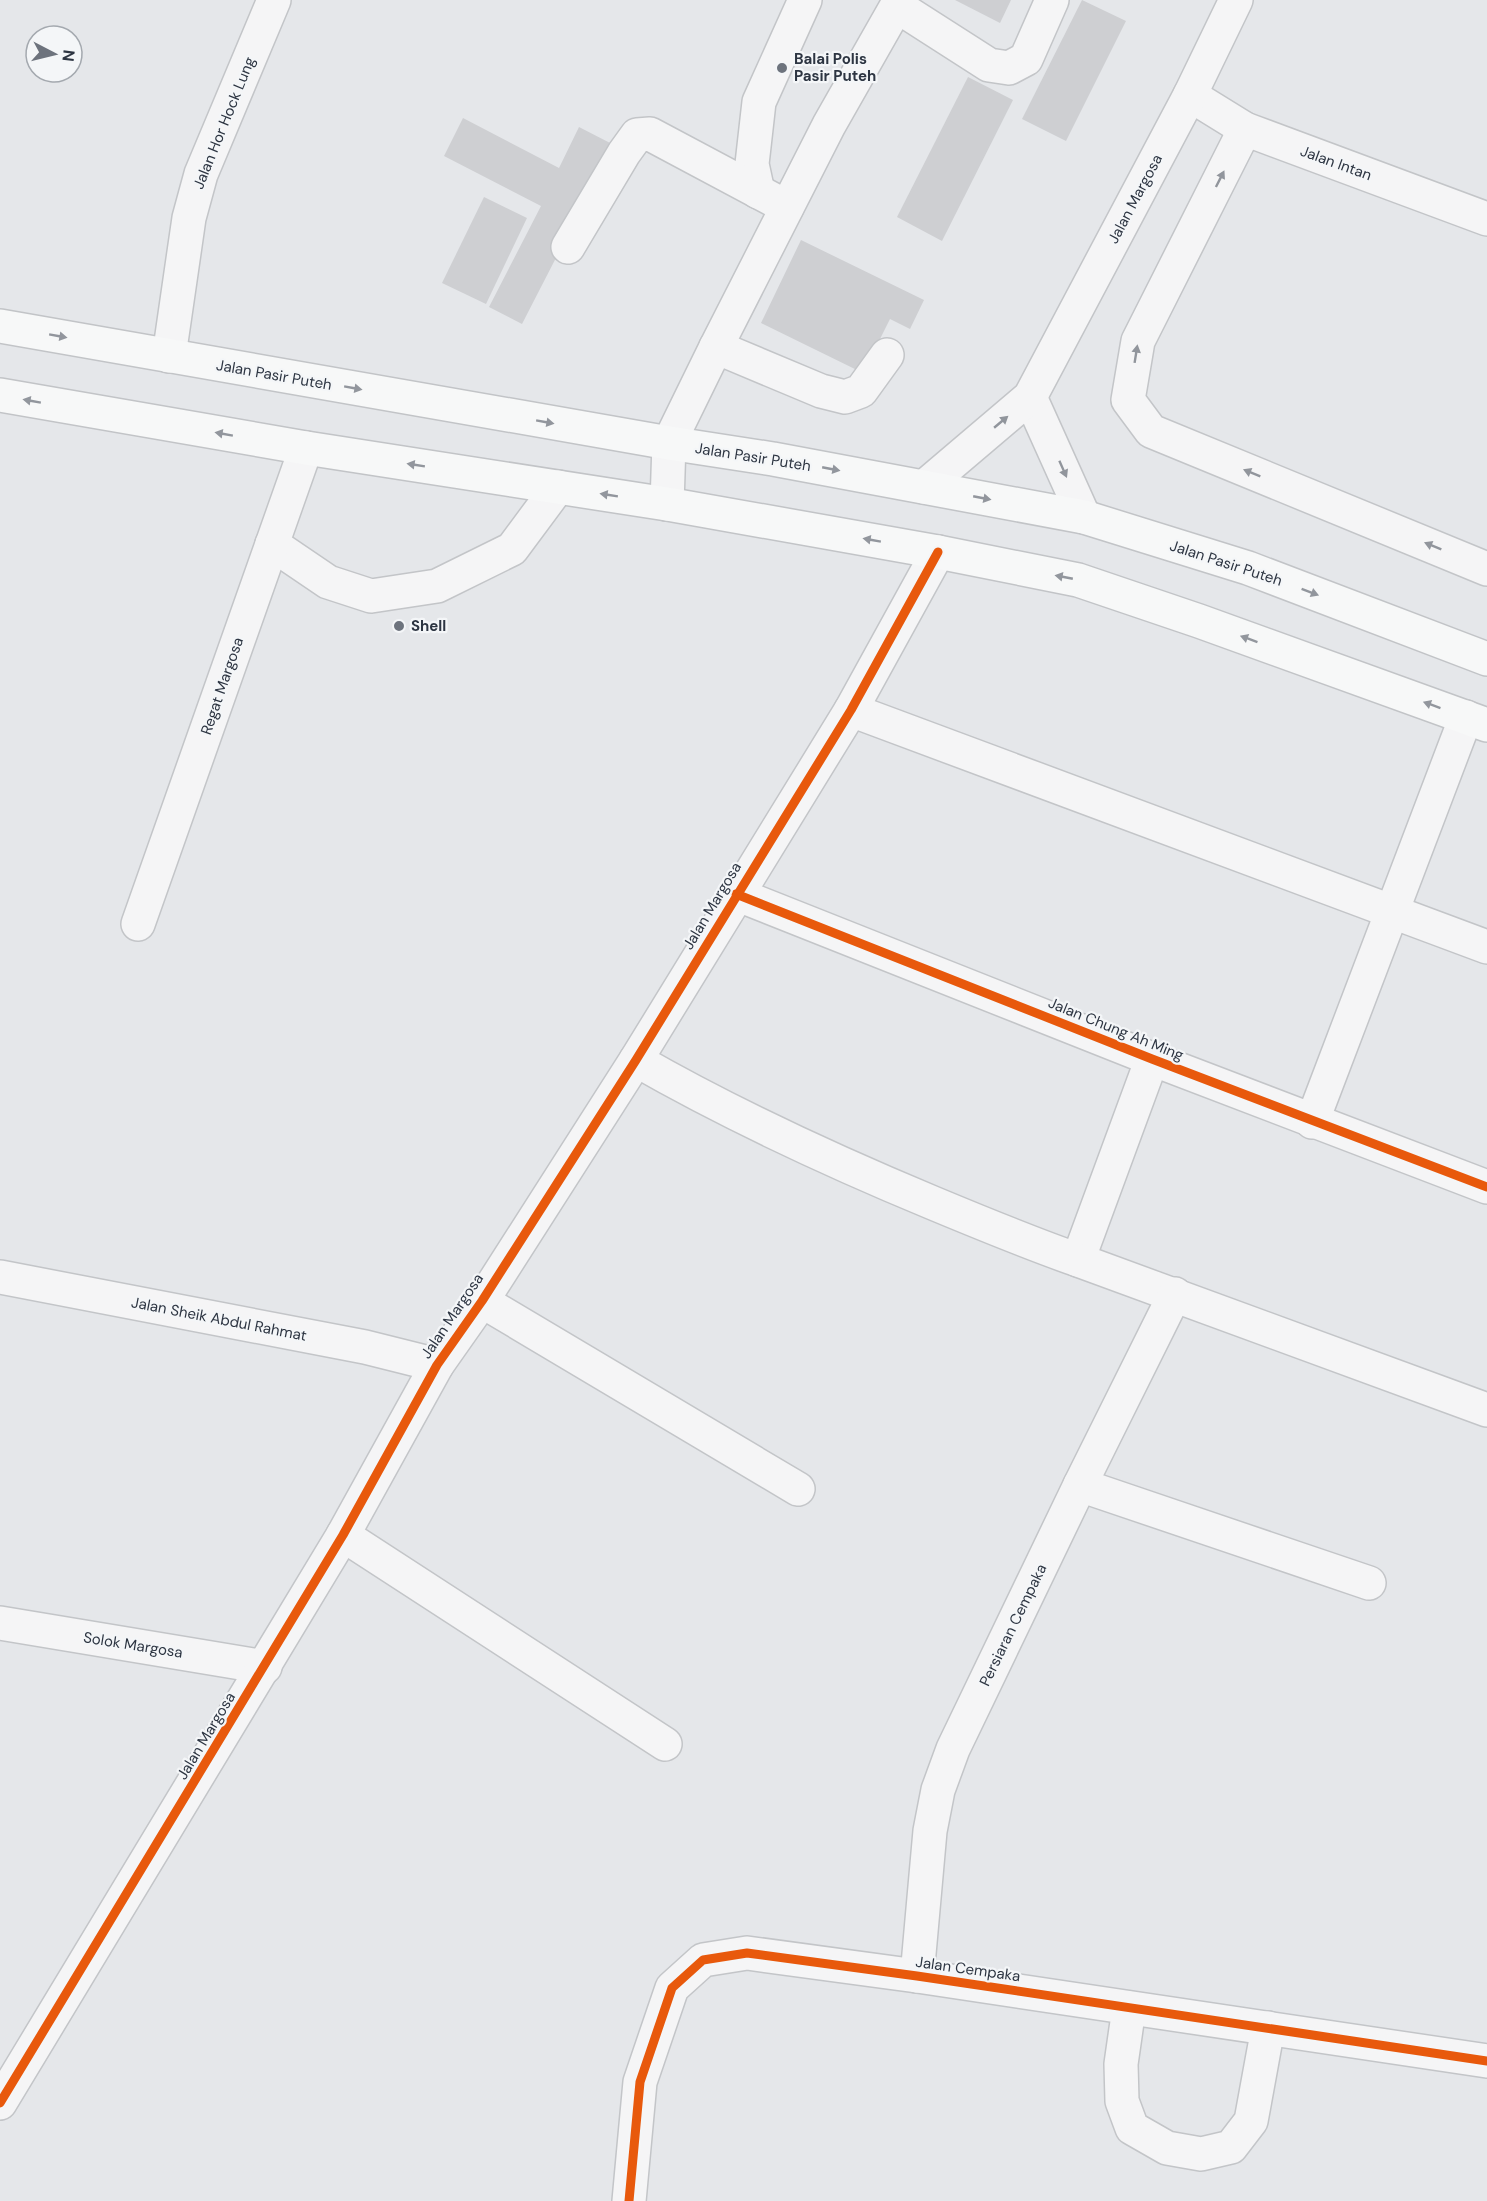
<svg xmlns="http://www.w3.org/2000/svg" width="1487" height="2201" font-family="'DM Sans',sans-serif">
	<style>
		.building { fill: #cecfd2 }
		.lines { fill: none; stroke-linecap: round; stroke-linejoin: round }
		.minor-casing { stroke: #c3c5c8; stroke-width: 36 }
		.major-casing { stroke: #c2c4c7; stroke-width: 36 }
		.minor { stroke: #f5f5f6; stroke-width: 33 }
		.major { stroke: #f7f8f8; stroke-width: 33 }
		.cycleway-casing { stroke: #f4f6f8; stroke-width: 13 }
		.cycleway { stroke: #e8590c; stroke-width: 9 }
		.oneway { fill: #91959c }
		.oneway2 { fill: #92969d }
		.poi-dot { fill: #6d737d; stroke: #f4f6f8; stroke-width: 2 }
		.labels { text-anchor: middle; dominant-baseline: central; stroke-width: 4.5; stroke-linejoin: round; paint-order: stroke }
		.poi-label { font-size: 15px; font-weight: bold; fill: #2d3542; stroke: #f4f6f8; text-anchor: start }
		.street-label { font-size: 15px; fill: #2d3542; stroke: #f4f6f8 }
	</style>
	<rect width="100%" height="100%" fill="#e5e7ea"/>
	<g class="building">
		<polygon points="955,0 1011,0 1000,23"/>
		<polygon points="1082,0 1126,21 1066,141 1022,119"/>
		<polygon points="968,77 1013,100 942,241 897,217"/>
		<polygon points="463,118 559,168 579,127 614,145 522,324 489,307 541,206 444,156"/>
		<polygon points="484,197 527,218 486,304 442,283"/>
		<polygon points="801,240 924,300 910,329 890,319 863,373 761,323"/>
	</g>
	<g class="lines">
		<defs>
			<g id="minor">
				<polyline points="897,6 989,65 1009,68 1026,59 1052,0"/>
				<polyline points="1190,95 1245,129 1487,219"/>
				<polyline points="1245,129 1138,341 1128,400 1151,431 1487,569"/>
				<polyline points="758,192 752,164 759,102 805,0"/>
				<polyline points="568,247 624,153 637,135 650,134 787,207"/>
				<polyline points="716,347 821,391 845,397 861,391 887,355"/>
				<polyline points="169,356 189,218 201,174 274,0"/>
				<polyline points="1030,397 1084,517"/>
				<polyline points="924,487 1030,397 1190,95 1236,0"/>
				<polyline points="667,504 669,443 716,347 829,125 900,0"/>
				<polyline points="272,544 328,582 371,596 437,586 512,549 558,487"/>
				<polyline points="851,710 1487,947"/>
				<polyline points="736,894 1152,1059 1487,1187"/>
				<polyline points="138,924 306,448"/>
				<path d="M636,1060c96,55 196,101 297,143 48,20 96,40 145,57l74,-201"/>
				<polyline points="1312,1122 1466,717"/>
				<polyline points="1078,1260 1487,1410"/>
				<polyline points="0,1277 365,1347 437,1365"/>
				<polyline points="482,1301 798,1489"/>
				<polyline points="1080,1485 1369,1583"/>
				<polyline points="343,1535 665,1744"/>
				<polyline points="0,1623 265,1667"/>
				<polyline points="917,1976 930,1831 938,1790 953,1749 1080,1485 1175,1294"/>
				<polyline points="1129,2008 1121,2064 1122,2101 1132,2128 1167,2148 1201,2154 1231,2147 1251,2121 1268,2028"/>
				<polyline points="0,2103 343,1535 437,1365 482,1301 636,1060 851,710 938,552"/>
				<polyline points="629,2201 640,2082 672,1988 703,1960 747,1953 917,1976 1487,2061"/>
			</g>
			<g id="major">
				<polyline points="0,326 669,443 773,459 1084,517 1248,568 1487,659"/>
				<polyline points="0,395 306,448 667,504 938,552 1078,580 1199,621 1487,725"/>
			</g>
		</defs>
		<use href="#minor" class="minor-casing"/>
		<use href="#major" class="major-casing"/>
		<use href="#minor" class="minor"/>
		<use href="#major" class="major"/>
		<defs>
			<g id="cycleway">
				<polyline points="736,894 1152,1059 1487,1187"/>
				<polyline points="0,2103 343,1535 437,1365 482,1301 636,1060 851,710 938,552"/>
				<polyline points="629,2201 640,2082 672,1988 703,1960 747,1953 917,1976 1487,2061"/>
			</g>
		</defs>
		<use href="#cycleway" class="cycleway-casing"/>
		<use href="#cycleway" class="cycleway"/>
	</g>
	<defs><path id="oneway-solid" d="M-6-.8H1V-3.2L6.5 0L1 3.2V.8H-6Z" transform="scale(1.5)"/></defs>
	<g class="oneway">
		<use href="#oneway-solid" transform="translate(1220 179) rotate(-63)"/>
		<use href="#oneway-solid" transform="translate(1136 354) rotate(-81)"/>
		<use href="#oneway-solid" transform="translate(1001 422) rotate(-40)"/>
		<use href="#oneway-solid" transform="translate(1063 469) rotate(66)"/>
		<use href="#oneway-solid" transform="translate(1252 473) rotate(-158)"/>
		<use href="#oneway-solid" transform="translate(1433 546) rotate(-158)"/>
	</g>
	<g class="oneway2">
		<use href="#oneway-solid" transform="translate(58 336) rotate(10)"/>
		<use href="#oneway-solid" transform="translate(353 388) rotate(10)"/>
		<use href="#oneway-solid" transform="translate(32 401) rotate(-170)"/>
		<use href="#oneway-solid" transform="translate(545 422) rotate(10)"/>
		<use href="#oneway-solid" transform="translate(224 434) rotate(-170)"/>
		<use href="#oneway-solid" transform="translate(416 465) rotate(-171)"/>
		<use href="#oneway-solid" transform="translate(831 469) rotate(11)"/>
		<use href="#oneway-solid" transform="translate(609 495) rotate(-171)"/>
		<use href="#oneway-solid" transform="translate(982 498) rotate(11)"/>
		<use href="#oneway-solid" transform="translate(872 540) rotate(-170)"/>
		<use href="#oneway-solid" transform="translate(1064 577) rotate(-169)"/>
		<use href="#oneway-solid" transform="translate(1310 592) rotate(21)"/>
		<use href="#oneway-solid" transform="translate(1249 639) rotate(-160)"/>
		<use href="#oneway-solid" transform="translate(1432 705) rotate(-160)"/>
	</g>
	<g class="poi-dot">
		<circle cx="782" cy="68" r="6"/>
		<circle cx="399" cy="626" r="6"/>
	</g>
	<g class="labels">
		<g class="poi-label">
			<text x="794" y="59">Balai Polis<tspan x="794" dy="17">Pasir Puteh</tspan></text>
			<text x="411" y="626">Shell</text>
		</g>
		<g class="street-label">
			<text transform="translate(224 123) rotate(-68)">Jalan Hor Hock Lung</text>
			<text transform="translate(1336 163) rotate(20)">Jalan Intan</text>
			<text transform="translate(1135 199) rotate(-62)">Jalan Margosa</text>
			<text transform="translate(274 375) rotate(10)">Jalan Pasir Puteh</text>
			<text transform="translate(753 457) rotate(9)">Jalan Pasir Puteh</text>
			<text transform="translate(1226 563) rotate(18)">Jalan Pasir Puteh</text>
			<text transform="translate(222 686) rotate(-71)">Regat Margosa</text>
			<text transform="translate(712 906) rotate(-59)">Jalan Margosa</text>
			<text transform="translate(1116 1029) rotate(22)">Jalan Chung Ah Ming</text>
			<text transform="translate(452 1316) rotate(-56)">Jalan Margosa</text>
			<text transform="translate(219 1319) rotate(11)">Jalan Sheik Abdul Rahmat</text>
			<text transform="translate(1013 1625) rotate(-64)">Persiaran Cempaka</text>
			<text transform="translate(133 1645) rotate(9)">Solok Margosa</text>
			<text transform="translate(206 1736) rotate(-59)">Jalan Margosa</text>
			<text transform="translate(968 1969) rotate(8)">Jalan Cempaka</text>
		</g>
	</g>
	<g transform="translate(54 54) rotate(97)"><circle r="28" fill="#f4f6f8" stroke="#a4a9af" stroke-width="1.5"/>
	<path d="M0-4.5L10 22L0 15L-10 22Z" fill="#6d737d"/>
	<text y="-9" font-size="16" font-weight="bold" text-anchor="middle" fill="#2d3542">N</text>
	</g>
</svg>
